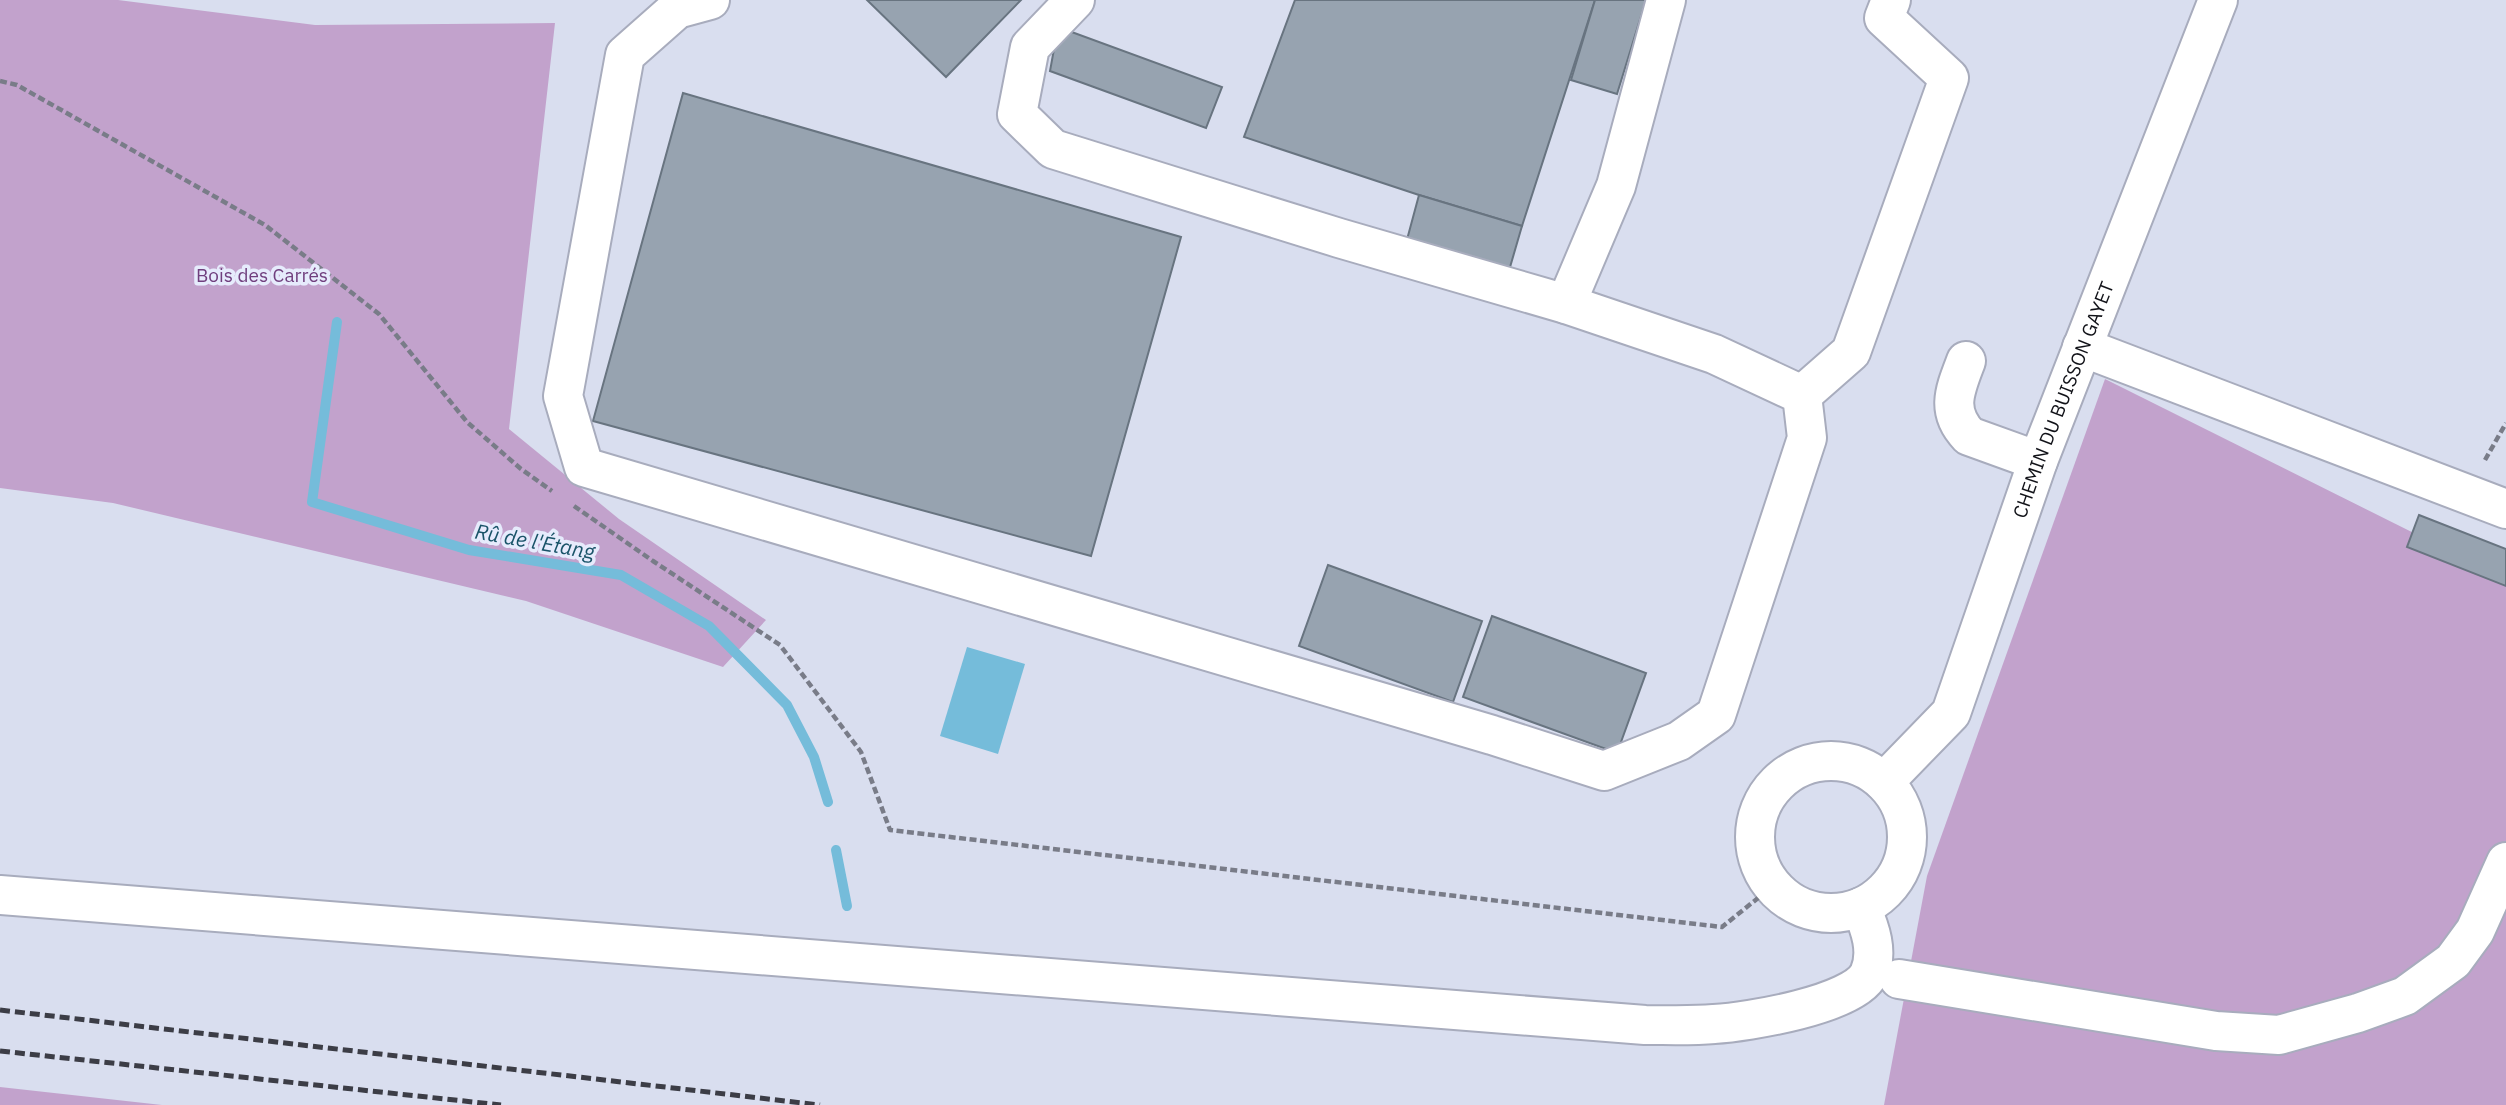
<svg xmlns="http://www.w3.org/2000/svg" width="2506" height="1105" font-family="'IBM Plex Sans',sans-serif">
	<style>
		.green { fill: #c2a2cc }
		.water { fill: #75bcda }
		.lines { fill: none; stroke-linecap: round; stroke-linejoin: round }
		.stream { stroke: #75bcda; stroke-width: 10 }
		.building { fill: #97a3b0; stroke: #687480; stroke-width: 2 }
		.minor-casing { stroke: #a8acbd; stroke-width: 42 }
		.path { stroke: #797c88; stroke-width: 4.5; stroke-dasharray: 7 3.5; stroke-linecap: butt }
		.minor { stroke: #fff; stroke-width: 38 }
		.rail { stroke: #3c3d46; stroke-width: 5; stroke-dasharray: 10 5; stroke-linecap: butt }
		.labels { text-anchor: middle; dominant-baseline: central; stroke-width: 7; stroke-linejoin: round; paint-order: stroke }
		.park-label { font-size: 19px; fill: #703f7e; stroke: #e6ebfc }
		.street-label { font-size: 19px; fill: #111218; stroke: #e6ebfc }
		.water-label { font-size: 21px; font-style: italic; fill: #195368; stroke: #e6ebfc }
	</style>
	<rect width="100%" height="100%" fill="#d9deef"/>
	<g class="green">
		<polygon points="0,0 118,0 315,25 555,23 509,429 619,519 766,620 723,667 526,601 113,503 0,488"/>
		<polygon points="2105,379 2506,579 2506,1105 1884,1105 1927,876"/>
		<polygon points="0,1087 162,1105 166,1105 0,1105"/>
	</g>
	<polygon class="water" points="967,647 1025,664 998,754 940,736"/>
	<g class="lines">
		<g class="stream">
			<polyline points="337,322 312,502 469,550 621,575 709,626 787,705 814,757 828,802"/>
			<polyline points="836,850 847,906"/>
		</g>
	</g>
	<g class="building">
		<polygon points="867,0 1021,0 946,77"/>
		<polygon points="1295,0 1595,0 1522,226 1419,195 1244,137"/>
		<polygon points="1595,0 1646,0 1617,94 1571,80"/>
		<polygon points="1058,27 1222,87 1206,128 1050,71"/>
		<polygon points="683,93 1181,237 1091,556 593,421"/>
		<polygon points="1419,195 1522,226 1508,274 1405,247"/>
		<polygon points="2419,515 2506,549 2506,586 2407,547"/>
		<polygon points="1328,565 1482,621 1453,702 1299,646"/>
		<polygon points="1492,616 1646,673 1617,753 1463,697"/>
	</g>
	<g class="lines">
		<defs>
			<g id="minor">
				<polyline points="710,0 677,9 625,55 563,396 584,467 1492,735 1604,771 1679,741 1716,715 1807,438 1802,395 1714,354 1566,304"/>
				<polyline points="1075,0 1030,47 1017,114 1053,149 1339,238 1566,304 1616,186 1666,0"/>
				<polyline points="2082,347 2506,509"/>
				<path d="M1966,361c-11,29 -21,50 3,75l69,25"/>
				<polyline points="1802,395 1851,352 1949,78 1884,18 1891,0"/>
				<circle cx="1831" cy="837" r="76"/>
				<path id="s1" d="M1884,782l67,-69 87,-252 180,-461"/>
				<path d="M0,895l1645,130c23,0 47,1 69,-1 33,-2 140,-19 155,-50 10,-22 1,-46 -8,-67"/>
				<polyline points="1899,979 2216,1031 2279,1035 2358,1013 2405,996 2453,961 2475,931 2506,862"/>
			</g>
		</defs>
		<use href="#minor" class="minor-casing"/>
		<g class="path">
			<polyline points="0,81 17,85 265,225 379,314 467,422 521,469 552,491"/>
			<polyline points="2485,460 2506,423"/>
			<polyline points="574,506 653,561 780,645 861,752 890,830 1722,927 1773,886"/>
		</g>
		<use href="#minor" class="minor"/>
		<g class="rail">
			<polyline points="0,1010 820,1105"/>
			<polyline points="0,1051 501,1105"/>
		</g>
	</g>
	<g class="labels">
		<g class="park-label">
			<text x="262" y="275">Bois des Carrés</text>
		</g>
		<g class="street-label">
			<text stroke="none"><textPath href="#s1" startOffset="429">CHEMIN DU BUISSON GAYET</textPath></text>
		</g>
		<g class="water-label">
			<text transform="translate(535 541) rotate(10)">Rû de l'Étang</text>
		</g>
	</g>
</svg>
